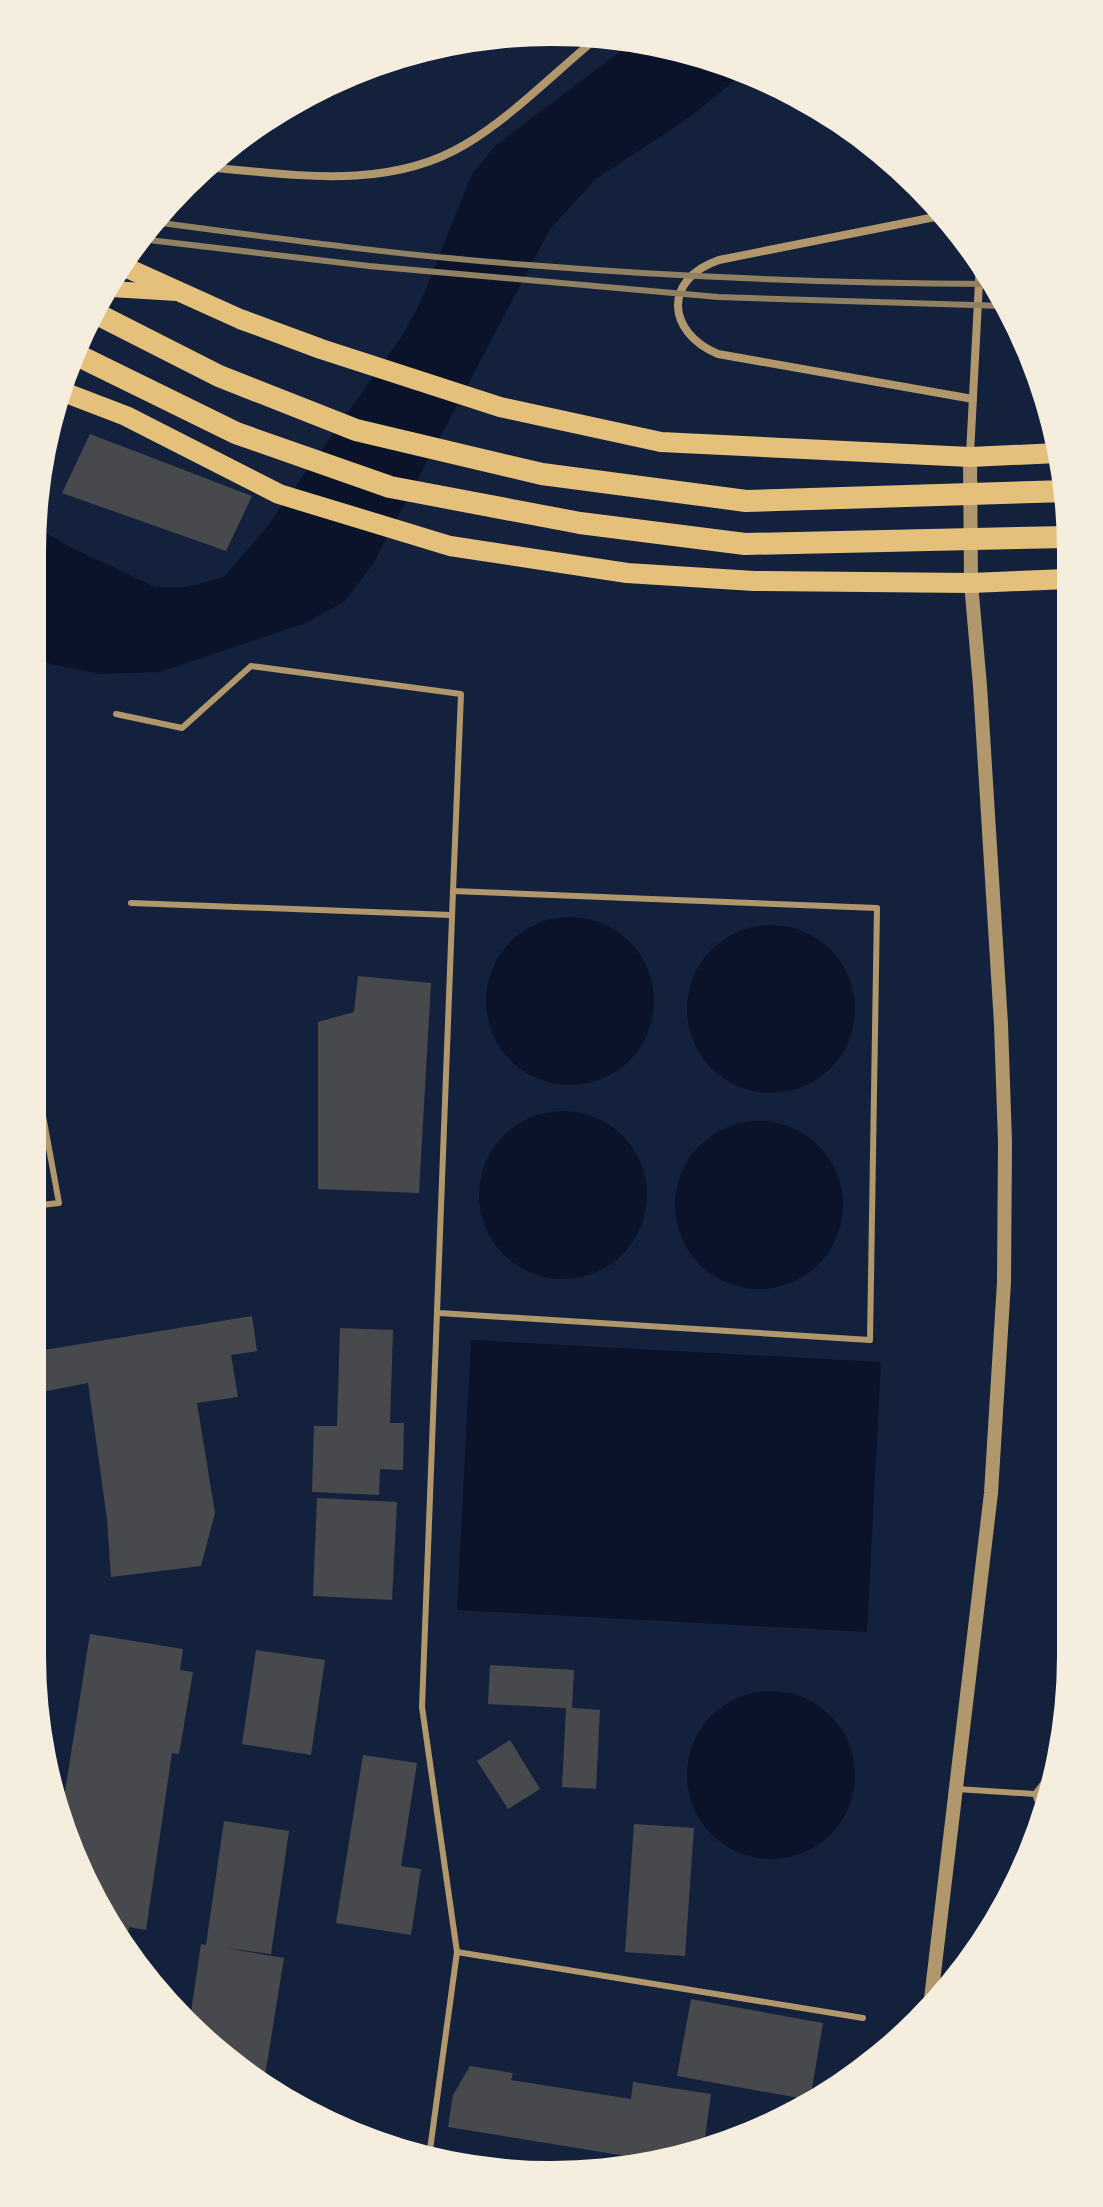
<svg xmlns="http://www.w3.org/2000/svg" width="1103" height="2207" font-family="'DejaVu Sans',sans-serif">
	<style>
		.water { fill: #0b132b }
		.building { fill: #48494c }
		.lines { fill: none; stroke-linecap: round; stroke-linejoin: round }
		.service { stroke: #b1986c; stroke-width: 6 }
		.minor { stroke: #b1986c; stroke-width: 8 }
		.tertiary { stroke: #b1986c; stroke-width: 14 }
		.secondary { stroke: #e5c07b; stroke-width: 16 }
		.primary { stroke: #e5c07b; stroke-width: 20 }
		.trunk { stroke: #e5c07b; stroke-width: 22 }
		.rail { stroke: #918062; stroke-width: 6 }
	</style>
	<rect width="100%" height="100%" fill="#14213d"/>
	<g class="water">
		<polygon points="629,45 741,75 690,117 596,179 550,229 373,564 345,601 303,624 160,672 99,674 33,660 33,525 68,546 155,587 187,587 224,577 266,528 402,336 420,303 472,174 496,145"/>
		<circle cx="570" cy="1001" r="84"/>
		<circle cx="771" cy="1009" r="84"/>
		<circle cx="563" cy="1195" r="84"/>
		<circle cx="759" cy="1205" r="84"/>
		<polygon points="471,1340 881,1362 867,1632 457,1610"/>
		<circle cx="771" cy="1775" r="84"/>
	</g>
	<g class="building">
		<polygon points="90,434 252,496 226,551 62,493"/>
		<polygon points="1061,915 1068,915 1068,1122 1060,1122"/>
		<polygon points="358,976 431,983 419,1193 318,1189 318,1022 354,1012"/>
		<polygon points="252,1316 257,1351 231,1355 238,1397 197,1403 215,1513 201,1566 111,1577 107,1519 88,1383 32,1394 32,1352"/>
		<polygon points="340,1328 393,1330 390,1423 404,1423 403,1470 380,1469 379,1495 312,1492 314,1426 337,1426"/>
		<polygon points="317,1498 397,1502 392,1600 313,1596"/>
		<polygon points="90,1634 183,1649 180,1670 193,1672 179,1754 172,1753 146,1930 129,1927 126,1947 60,1823"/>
		<polygon points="256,1650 325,1660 311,1755 242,1744"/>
		<polygon points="490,1665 574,1670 572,1708 600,1710 596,1789 562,1787 566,1708 488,1704"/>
		<polygon points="510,1740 540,1789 508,1809 477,1761"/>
		<polygon points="363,1755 417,1763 401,1866 421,1869 411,1935 336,1923"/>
		<polygon points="224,1821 289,1831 271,1954 226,1948 284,1958 263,2088 190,2019 201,1944 206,1945"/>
		<polygon points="634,1824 694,1828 685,1956 625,1952"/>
		<polygon points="691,1999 823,2023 810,2100 677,2076"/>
		<polygon points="470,2066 513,2073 511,2080 631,2099 633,2082 711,2094 704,2145 628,2168 626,2156 448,2127 453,2095"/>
	</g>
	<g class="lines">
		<g class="service">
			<polyline points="116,714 182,728 251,666 461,694 453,891"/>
			<polyline points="131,903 451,915"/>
			<polyline points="32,1206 59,1203 33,1061"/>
			<polyline points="439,1313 870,1340 877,908 453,891 422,1707 457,1952"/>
			<polyline points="957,1789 1035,1794"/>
			<polyline points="1039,1805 1035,1794 1045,1781"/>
			<polyline points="429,2157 457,1952 863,2018"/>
		</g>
		<g class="minor">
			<path d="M204,167c87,7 183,25 262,-23 48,-29 89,-72 132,-107"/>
			<path d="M945,215l-226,45c-56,19 -53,72 -1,94l255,45"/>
			<polyline points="970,454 980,263"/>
		</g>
		<polyline class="tertiary" points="930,2007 991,1493 1004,1282 1005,1142 1001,1024 980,686 971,583 970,457"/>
		<polyline class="secondary" points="111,289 177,293"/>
		<g class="primary">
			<polyline points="127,268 240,319 321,349 500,407 661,442 970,457 1058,453"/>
			<polyline points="66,393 126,416 279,494 450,546 627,573 754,581 971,583 1067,579"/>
		</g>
		<g class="trunk">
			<polyline points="93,312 219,376 356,430 542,474 746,501 1067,491"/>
			<polyline points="77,355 236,433 390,487 580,523 745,544 1067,537"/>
		</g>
		<g class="rail">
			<path d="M161,223c127,17 253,34 381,43 149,12 300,17 450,18"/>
			<polyline points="149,240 369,266 718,297 1005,306"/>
		</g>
	</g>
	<path d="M0 0H1103V2207H0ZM551 46H552A505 505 0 0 1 1057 551V1656A505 505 0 0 1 552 2161H551A505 505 0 0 1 46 1656V551A505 505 0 0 1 551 46Z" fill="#f5edde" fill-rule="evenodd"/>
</svg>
